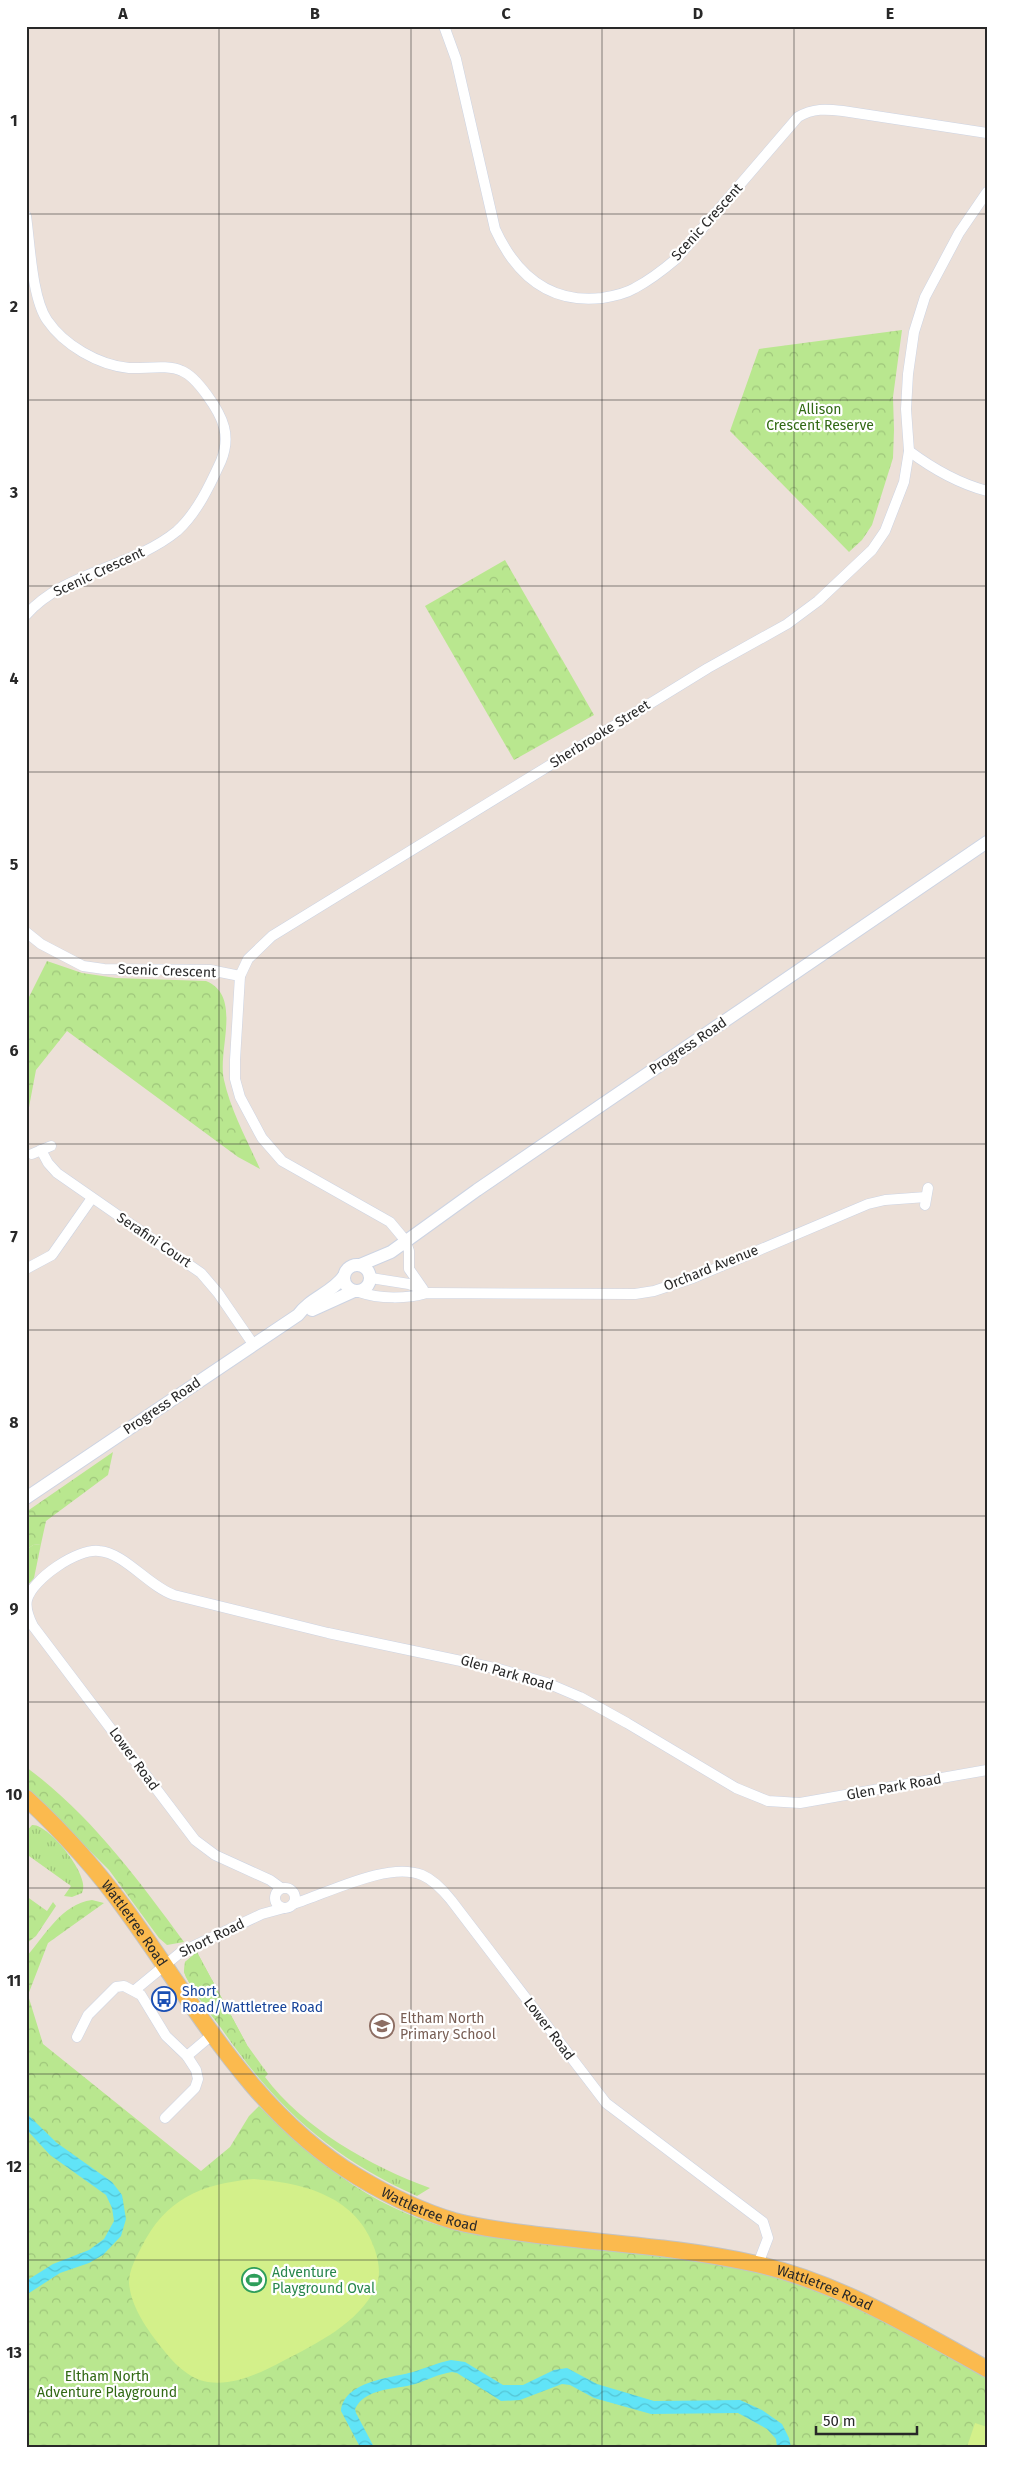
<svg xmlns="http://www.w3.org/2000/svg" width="1013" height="2473" font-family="'Fira Sans',sans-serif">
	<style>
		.grass { fill: url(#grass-tufts) }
		.forest { fill: url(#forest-crowns) }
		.pitch { fill: #d3f08a }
		.water { fill: url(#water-waves) }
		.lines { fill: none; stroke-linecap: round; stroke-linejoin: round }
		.minor-casing { stroke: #cdd4e3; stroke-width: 11 }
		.tertiary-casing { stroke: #cdd4e3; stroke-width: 14 }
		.primary-casing { stroke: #c3c3c3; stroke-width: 18 }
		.minor { stroke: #fff; stroke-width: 10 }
		.tertiary { stroke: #fff; stroke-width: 12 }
		.primary { stroke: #fbba4e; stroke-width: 16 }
		.grid { fill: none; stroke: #282828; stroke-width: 1; stroke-opacity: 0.55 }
		.labels { text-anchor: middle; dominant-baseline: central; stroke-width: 4.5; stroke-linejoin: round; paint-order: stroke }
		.street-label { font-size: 14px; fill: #282828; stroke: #fff }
		.park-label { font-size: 14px; fill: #316914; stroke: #fff }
		.transit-label { font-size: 14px; fill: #164399; stroke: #fff; text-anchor: start }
		.education-label { font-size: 14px; fill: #785e54; stroke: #fff; text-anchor: start }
		.leisure-label { font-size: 14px; fill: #27864d; stroke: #fff; text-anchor: start }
		.neatline { fill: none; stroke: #282828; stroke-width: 2 }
		.grid-label { font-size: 16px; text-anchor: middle; font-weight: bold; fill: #282828 }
	</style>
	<defs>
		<pattern id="grass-tufts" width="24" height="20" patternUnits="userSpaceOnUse" patternTransform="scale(1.25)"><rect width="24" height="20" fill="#b9e78f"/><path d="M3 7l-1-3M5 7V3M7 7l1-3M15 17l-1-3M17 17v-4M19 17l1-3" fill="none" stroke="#9fc67b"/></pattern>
		<pattern id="forest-crowns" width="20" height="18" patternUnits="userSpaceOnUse" patternTransform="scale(1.25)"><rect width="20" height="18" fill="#b9e78f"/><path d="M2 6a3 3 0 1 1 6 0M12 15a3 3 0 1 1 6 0" fill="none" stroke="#9fc67b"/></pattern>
		<pattern id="water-waves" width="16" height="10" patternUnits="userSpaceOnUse" patternTransform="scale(1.25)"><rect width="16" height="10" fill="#61e4f7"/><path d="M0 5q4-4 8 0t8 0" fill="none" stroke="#54c4d4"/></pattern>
	</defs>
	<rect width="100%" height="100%" fill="#ece0d8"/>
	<g class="grass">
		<polygon points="41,1544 34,1578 26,1587 26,1550 33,1545"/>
		<path d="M32,1825c16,-2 60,52 50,68l-10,4 -8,-1 7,-10 -42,-30 -3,4v-28z"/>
		<path d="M197,1952l50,93 21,29 -3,3c37,50 106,90 165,111l-13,8c-88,-39 -142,-90 -196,-168 -12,-17 -25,-33 -35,-51l-2,-5 1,-10z"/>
	</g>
	<g class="forest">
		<polygon points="902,330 893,397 894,430 893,458 872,525 862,540 849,552 730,431 759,349"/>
		<polygon points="505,560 594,715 514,760 425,606"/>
		<path d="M47,961l35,12 34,5 90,3c37,15 11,69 18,99 7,31 23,60 36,89l-22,-12 -171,-126 -31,39 -10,53v-120z"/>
		<polygon points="113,1452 108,1475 46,1521 41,1544 33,1545 26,1550 26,1512"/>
		<path d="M26,1767c63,46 112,112 158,175l-17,3 -8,-7 -50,-68 -83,-83z"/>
		<polygon points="26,1896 47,1911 53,1902 56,1906 36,1936 26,1944"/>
		<path d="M92,1900l12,3 -56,40 -20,52 15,49 158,127 29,-24 19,-31 10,-10c59,59 124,110 208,126l240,29 48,9 67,22 49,22 116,64v69h-961v-490c19,-21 35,-53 66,-57z"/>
		<path d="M197,1952l3,6 47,87c-20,-2 -51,-50 -61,-68l-2,-5 1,-10z"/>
	</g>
	<g class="pitch">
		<path d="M253,2179c51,4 104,17 122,71 4,13 6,25 1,37 -17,36 -60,57 -93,74 -23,12 -49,25 -75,21 -20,-3 -35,-20 -47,-35 -14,-18 -30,-40 -32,-64 0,-12 6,-24 12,-35 24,-49 60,-64 112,-69z"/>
		<polygon points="975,2423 987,2427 987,2447 967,2447"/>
	</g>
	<g class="water">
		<polygon points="26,2113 57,2143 112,2182 122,2195 126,2219 121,2236 103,2255 89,2263 60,2273 26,2295 26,2281 53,2264 89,2250 104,2239 114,2221 112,2208 106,2195 50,2155 26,2129"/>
		<path d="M451,2360l14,2 38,23h20l31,-15 13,-2 30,16 57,17 86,-1 22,10 20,14 7,14 2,9h-14l-1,-8 -9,-10 -29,-16 -87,1 -57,-16 -24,-13 -8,-1 -42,16 -19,1 -44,-28 -5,-1c-14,2 -24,8 -37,12 -20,6 -49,3 -60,25l1,4 18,34h-14l-19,-36c3,-30 50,-33 72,-39 13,-4 24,-9 38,-12z"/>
	</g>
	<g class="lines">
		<defs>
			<g id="minor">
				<path d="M444,26l12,33 39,170c21,46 54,75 107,69 12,-2 23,-4 33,-10 15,-8 28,-18 41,-29l122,-142c15,-9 28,-8 45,-6l144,22"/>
				<path d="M26,216c4,28 6,82 21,104 17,25 51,45 82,48 16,1 38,-4 53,3 15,6 38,40 42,56 3,11 1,24 -3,34 -11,24 -24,52 -44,70 -45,37 -112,40 -151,84"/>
				<path d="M909,451c24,18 48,32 78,40"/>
				<polyline points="26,932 41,944 83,966 104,969 210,970 240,976"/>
				<polyline points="41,1150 48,1163 57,1173 201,1273 218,1293 253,1344"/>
				<polyline points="32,1154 51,1146"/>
				<polyline points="925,1205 928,1188"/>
				<polyline points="26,1269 52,1255 92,1198"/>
				<polyline points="371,1278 409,1284 422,1289"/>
				<polyline points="423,1289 409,1269 409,1251 405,1240 390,1222 282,1161 262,1138 240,1097 235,1079 235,1060 240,976 248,959 272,936 708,668 787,624 818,601 872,550 885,531 904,482 909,451 906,409 908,374 914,332 925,297 959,233 987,192"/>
				<path d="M359,1292c20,7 48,7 68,1l208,1 19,-3 39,-13 175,-74 17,-4 41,-3"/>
				<circle cx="285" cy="1898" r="10"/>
				<path d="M281,1888l-11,-8 -55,-25 -20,-15 -162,-214c-4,-8 -8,-17 -6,-26 5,-21 51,-52 72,-49 26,2 49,35 75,44l154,38 171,36 48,14 33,14 47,26 109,65 32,13 32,2 187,-33"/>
				<path d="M293,1904c34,-10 94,-43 129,-29 12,5 21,15 29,25l155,203 157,119 5,16 -10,26"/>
				<polyline points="135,1990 181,1952 262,1914 284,1908"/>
				<polyline points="77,2037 88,2015 116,1987 124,1986 141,1995 166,2036 187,2056 196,2070 198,2079 195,2088 165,2118"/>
				<polyline points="187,2056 213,2034"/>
			</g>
			<g id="tertiary">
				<circle cx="357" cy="1278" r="13"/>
				<polyline points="360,1265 391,1252 477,1190 987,842"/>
				<polyline points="312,1310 354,1291"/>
				<path d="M26,1498l272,-183c12,-17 34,-22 46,-39"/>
			</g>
			<g id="primary">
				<path id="s1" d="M26,1798c38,35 72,73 102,115 68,94 127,203 230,264 30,18 62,34 96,44 30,8 62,11 93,15 68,8 137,12 205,27 84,18 160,64 235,106"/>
			</g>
		</defs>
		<use href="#minor" class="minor-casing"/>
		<use href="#tertiary" class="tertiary-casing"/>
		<use href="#primary" class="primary-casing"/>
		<use href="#minor" class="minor"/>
		<use href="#tertiary" class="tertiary"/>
		<use href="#primary" class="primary"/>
	</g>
	<path class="grid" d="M219,26v2421M411,26v2421M602,26v2421M794,26v2421M26,214h961M26,400h961M26,586h961M26,772h961M26,958h961M26,1144h961M26,1330h961M26,1516h961M26,1702h961M26,1888h961M26,2074h961M26,2260h961"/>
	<defs>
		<symbol id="bus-ring" viewBox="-11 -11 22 22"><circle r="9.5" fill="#fff" stroke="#1a4fb4" stroke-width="1.5"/><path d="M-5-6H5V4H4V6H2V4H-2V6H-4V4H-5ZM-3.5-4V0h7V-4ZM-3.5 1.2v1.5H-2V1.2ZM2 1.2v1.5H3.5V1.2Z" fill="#1a4fb4"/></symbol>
		<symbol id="school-ring" viewBox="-11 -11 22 22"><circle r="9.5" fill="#fff" stroke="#8d6e63" stroke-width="1.5"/><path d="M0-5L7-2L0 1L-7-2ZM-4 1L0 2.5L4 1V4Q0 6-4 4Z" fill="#8d6e63"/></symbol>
		<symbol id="stadium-ring" viewBox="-11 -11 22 22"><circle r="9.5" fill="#fff" stroke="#2e9e5b" stroke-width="1.5"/><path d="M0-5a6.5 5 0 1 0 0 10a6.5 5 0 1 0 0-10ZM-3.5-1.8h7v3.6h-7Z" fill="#2e9e5b"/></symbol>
	</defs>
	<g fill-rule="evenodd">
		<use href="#bus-ring" x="150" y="1985" width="28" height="28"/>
		<use href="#school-ring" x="368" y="2012" width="28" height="28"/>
		<use href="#stadium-ring" x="240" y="2266" width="28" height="28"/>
	</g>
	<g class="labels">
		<g class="street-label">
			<text transform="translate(707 222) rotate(-48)">Scenic Crescent</text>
			<text transform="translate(99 572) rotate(-25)">Scenic Crescent</text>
			<text transform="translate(600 734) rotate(-32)">Sherbrooke Street</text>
			<text transform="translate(167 971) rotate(2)">Scenic Crescent</text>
			<text transform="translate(688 1046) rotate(-34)">Progress Road</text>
			<text transform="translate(154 1240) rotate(34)">Serafini Court</text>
			<text transform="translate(711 1268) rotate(-22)">Orchard Avenue</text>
			<text transform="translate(162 1406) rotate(-34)">Progress Road</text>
			<text transform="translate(507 1673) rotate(16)">Glen Park Road</text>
			<text transform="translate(134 1759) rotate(54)">Lower Road</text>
			<text transform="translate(894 1787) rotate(-10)">Glen Park Road</text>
			<text stroke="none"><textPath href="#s1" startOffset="166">Wattletree Road</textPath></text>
			<text transform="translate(212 1938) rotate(-26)">Short Road</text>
			<text transform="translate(549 2029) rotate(53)">Lower Road</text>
			<text stroke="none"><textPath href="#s1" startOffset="586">Wattletree Road</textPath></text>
			<text stroke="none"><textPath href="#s1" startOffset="991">Wattletree Road</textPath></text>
		</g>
		<g class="park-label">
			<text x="820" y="409">Allison<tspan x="820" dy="16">Crescent Reserve</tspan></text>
			<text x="107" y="2376">Eltham North<tspan x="107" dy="16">Adventure Playground</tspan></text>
		</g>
		<g class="transit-label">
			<text x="182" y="1991">Short<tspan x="182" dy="16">Road/Wattletree Road</tspan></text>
		</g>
		<g class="education-label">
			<text x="400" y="2018">Eltham North<tspan x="400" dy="16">Primary School</tspan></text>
		</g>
		<g class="leisure-label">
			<text x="272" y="2272">Adventure<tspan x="272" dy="16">Playground Oval</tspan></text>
		</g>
	</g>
	<rect width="1013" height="2473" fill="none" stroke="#ffffff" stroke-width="55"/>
	<path d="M816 2426v8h101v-8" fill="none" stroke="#282828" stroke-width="2.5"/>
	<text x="823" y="2426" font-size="15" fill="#282828" stroke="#ffffff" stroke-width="4" paint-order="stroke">50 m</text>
	<rect x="28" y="28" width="958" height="2418" class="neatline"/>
	<g class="grid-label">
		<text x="123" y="19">A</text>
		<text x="315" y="19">B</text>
		<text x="506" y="19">C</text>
		<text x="698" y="19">D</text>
		<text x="890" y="19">E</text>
		<text x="14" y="126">1</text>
		<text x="14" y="312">2</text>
		<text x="14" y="498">3</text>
		<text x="14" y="684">4</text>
		<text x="14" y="870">5</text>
		<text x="14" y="1056">6</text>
		<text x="14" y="1242">7</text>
		<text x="14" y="1428">8</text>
		<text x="14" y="1614">9</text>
		<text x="14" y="1800">10</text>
		<text x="14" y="1986">11</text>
		<text x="14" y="2172">12</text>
		<text x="14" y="2358">13</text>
	</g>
</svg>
